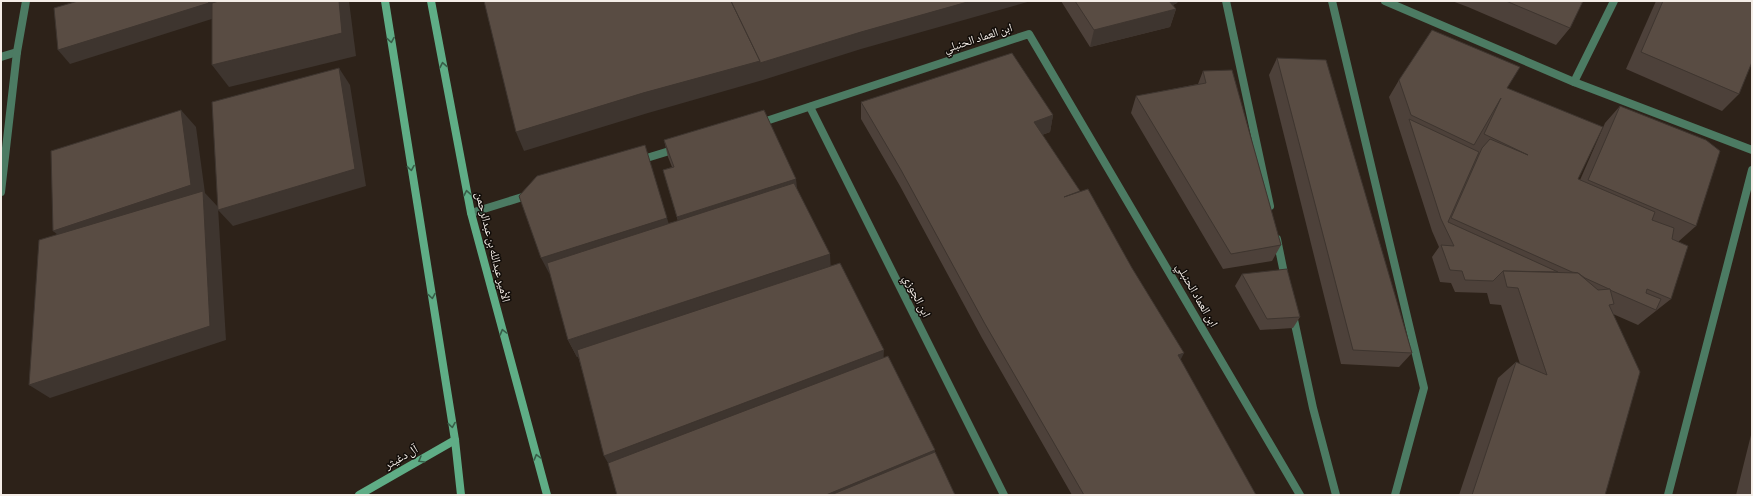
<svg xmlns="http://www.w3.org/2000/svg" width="1753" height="496" font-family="'Asap Condensed','Noto Naskh Arabic',sans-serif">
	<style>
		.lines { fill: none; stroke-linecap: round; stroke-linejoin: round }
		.lane { stroke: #4c7b63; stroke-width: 8 }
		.street { stroke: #4c7b63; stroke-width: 8 }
		.secondary { stroke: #5fad86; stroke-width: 8 }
		.wall { fill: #4d413a }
		.shaded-wall { fill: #3e352f }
		.building { fill: #594c43; stroke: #3e352f }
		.oneway { stroke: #385d48 }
		.labels { text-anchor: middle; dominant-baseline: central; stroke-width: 3; stroke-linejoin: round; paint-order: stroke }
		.street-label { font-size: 12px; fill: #f4ede7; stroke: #120d09 }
	</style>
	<rect width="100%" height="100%" fill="#2d2219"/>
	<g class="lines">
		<g class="lane">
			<polyline points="1226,1 1270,206"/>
			<polyline points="1332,1 1424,388 1395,495"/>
			<polyline points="1385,1 1574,82 1752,150"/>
			<polyline points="1574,82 1614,1"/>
			<polyline points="1277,239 1285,278"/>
			<polyline points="1293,315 1313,408 1336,495"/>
			<polyline points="1668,495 1752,170"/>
		</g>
		<g class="street">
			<polyline points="1,57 17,52"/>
			<polyline points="810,107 1004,495"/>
			<polyline points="760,123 1029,34 1300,495"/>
			<polyline points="640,160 676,149"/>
			<polyline points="1,192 17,52 26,1"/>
			<polyline points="471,213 529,195"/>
		</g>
		<g class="secondary">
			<polyline points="385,1 455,440 461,495"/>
			<polyline points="431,1 471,213 547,495"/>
			<polyline points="359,495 455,440"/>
		</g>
	</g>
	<g class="wall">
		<polygon points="1061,1 1178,1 1177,3 1173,5 1176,9 1170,27 1090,47"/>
		<polygon points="1452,1 1583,1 1570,28 1556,45 1468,7"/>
		<polygon points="1656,1 1752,1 1739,94 1722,111 1626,69"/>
		<polygon points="1277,58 1412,353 1399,367 1341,364 1269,75"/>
		<polygon points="1203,71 1281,245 1272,261 1223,269 1131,113 1136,96 1198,84"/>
		<polygon points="1399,80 1507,88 1578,179 1580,180 1605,123 1620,106 1696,226 1678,242 1671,299 1638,325 1613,314 1605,495 1459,495 1498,378 1516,362 1520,364 1501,305 1490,304 1487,293 1455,292 1451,283 1440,282 1432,257 1439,247 1432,231 1389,97"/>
		<polygon points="861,102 1053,115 1050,132 1042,135 1080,191 1080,192 1180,360 1256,495 1072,495 982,338 900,186 861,119"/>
		<polygon points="764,110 608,462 578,356 577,357 568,340 550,273 549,273 669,223 678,221 663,170 672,167 668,157 664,140"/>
		<polygon points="1242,274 1300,317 1293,328 1260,330 1235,286"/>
		<polygon points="1752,431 1752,495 1736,495"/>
	</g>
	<g class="shaded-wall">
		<polygon points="208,1 214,1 218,17 70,64 58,50"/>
		<polygon points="339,1 349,1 356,56 229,87 212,65"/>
		<polygon points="971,1 1031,1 861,49 763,80 648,113 524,151 516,132 643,93"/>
		<polygon points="1161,1 1178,1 1177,3 1158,11"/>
		<polygon points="1176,9 1170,27 1090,47 1094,30"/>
		<polygon points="339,68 350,85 366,186 233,226 218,210"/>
		<polygon points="181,110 196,127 205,193 218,207 226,340 50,398 29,385 72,246 53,231"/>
		<polygon points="1053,115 1050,132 1030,139 1034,122"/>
		<polygon points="796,179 798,196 682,233 677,217"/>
		<polygon points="667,218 672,234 549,273 541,258"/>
		<polygon points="830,254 831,272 577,357 568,340"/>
		<polygon points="884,350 883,366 612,470 604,456"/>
		<polygon points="1184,353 1177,367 1178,355"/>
		<polygon points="935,450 934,464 860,495 826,495"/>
	</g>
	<g class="building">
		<polygon points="78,1 208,1 209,3 58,50 54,8"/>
		<polygon points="219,1 339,1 342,33 212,65 212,3"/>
		<polygon points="484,1 731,1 760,61 643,93 516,132"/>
		<polygon points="731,1 971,1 861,32 760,63 760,61"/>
		<polygon points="1075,1 1169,1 1176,9 1094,30"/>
		<polygon points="1506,1 1583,1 1570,28"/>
		<polygon points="1663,1 1752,1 1752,62 1739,94 1641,52"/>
		<polygon points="1432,30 1520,67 1507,88 1603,127 1578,179 1655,212 1652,220 1674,228 1672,239 1688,246 1671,299 1647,289 1646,293 1661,299 1656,310 1610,290 1610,289 1609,289 1585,278 1578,273 1572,272 1451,218 1482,148 1490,139 1528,155 1484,134 1501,98 1474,145 1411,115 1399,80"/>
		<polygon points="1012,53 1053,115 1034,122 1080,191 1064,197 1088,189 1132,268 1184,353 1178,355 1256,495 1084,495 985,324 901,170 861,102"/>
		<polygon points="1277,58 1326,60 1412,353 1353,350"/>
		<polygon points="339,68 355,169 218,210 212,102"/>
		<polygon points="1232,70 1281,245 1231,254 1136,96 1206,83 1203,71"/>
		<polygon points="1620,106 1706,140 1720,151 1696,226 1588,180"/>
		<polygon points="181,110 191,185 53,231 51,151"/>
		<polygon points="764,110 796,179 677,217 663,170 674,167 664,140"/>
		<polygon points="1409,119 1479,152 1448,222 1558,272 1503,271 1493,281 1465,280 1462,271 1450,270 1441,245 1454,246 1441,219"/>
		<polygon points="645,145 667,218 541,258 519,196 537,176"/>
		<polygon points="794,183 830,254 568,340 547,263"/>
		<polygon points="203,191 210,326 29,385 39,240"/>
		<polygon points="840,263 884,350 604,456 577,350"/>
		<polygon points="1287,269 1300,317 1267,319 1242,274"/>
		<polygon points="1503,271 1578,273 1598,290 1610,289 1614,304 1609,305 1640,372 1605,495 1472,495 1516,362 1547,375 1518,288 1507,287"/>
		<polygon points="888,356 935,450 826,495 617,495 608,463"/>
		<polygon points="935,452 955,495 831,495"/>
	</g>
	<defs><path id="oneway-chevron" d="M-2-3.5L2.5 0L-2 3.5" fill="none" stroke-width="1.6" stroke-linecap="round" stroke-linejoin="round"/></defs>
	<g class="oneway">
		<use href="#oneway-chevron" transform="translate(391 40) rotate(81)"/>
		<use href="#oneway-chevron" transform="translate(443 65) rotate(-101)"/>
		<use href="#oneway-chevron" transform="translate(411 168) rotate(81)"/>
		<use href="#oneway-chevron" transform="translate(467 193) rotate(-101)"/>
		<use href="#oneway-chevron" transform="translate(432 296) rotate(81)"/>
		<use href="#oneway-chevron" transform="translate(503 332) rotate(-105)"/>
		<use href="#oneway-chevron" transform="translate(452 425) rotate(81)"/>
		<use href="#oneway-chevron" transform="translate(537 457) rotate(-105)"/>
		<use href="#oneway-chevron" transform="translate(421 460) rotate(150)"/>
	</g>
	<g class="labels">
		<g class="street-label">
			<text transform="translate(978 38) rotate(-18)">ابن العماد الحنبلي</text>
			<text transform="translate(493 247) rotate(76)">الأمير عبدالله بن عبدالرحمن</text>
			<text transform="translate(1197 295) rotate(60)">ابن العماد الحنبلي</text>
			<text transform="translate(917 296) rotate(63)">ابن الجوزي</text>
			<text transform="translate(401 457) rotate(-30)">آل دغيثر</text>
		</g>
	</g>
	<rect width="1753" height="496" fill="none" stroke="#f4ede7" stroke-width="4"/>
</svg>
